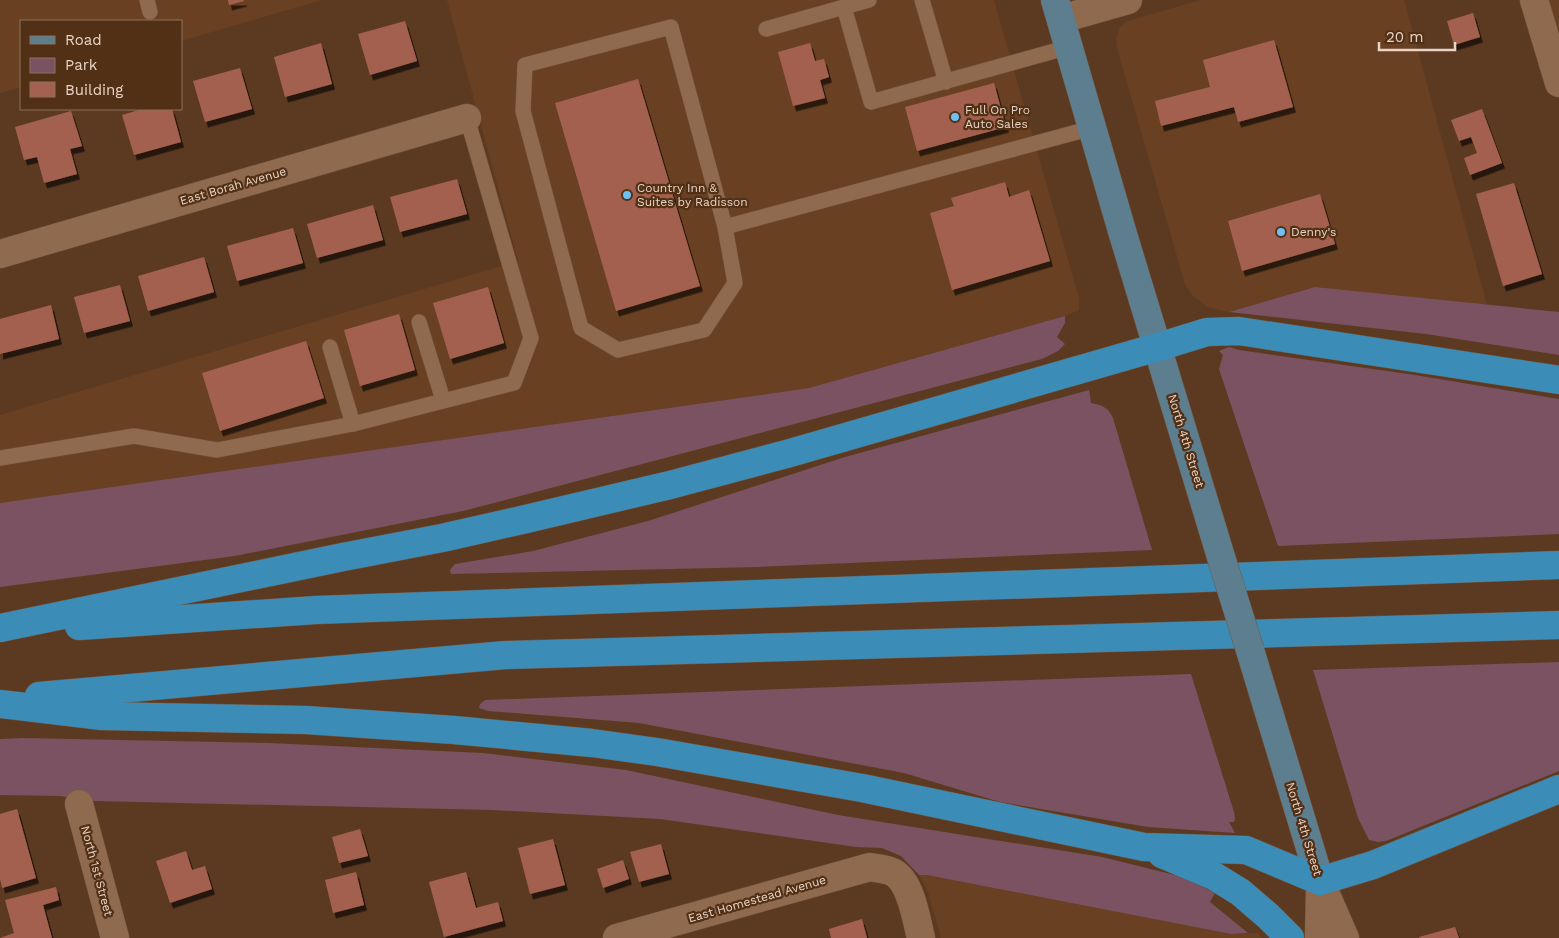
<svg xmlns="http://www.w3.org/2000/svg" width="1559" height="938" font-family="'Work Sans',sans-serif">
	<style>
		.built { fill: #694022 }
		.green { fill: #7b5261 }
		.building { fill: #a4614f; filter: url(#shadow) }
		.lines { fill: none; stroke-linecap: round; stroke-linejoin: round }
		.lane-casing { stroke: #72563f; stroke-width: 16 }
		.street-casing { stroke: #72563f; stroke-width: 29 }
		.secondary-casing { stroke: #72563f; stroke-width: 29 }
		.primary-casing { stroke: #72563f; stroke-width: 29 }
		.highway-casing { stroke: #72563f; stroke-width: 29 }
		.lane { stroke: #8f6a4f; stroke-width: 15 }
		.street { stroke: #8f6a4f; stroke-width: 28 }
		.secondary { stroke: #8f6a4f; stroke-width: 28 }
		.primary { stroke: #5d7e8e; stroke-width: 28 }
		.highway { stroke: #3c8cb8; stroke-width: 28 }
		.primary-bridge-casing { stroke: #72563f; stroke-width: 29; stroke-linecap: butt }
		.primary-bridge { stroke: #5d7e8e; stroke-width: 28 }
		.poi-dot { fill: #6ec2f3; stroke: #513016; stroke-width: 2 }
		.labels { text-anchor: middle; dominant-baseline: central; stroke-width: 4.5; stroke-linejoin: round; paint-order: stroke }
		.poi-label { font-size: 12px; fill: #e8d3c5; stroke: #513016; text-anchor: start }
		.street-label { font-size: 12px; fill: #e8d3c5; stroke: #513016 }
	</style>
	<defs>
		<filter id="shadow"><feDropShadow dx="3" dy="5.5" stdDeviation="0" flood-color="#0009"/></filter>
	</defs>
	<rect width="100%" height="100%" fill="#5c3a21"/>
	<g class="built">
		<polygon points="0,0 322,0 181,41 181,21 21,21 21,87 0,93"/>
		<polygon points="447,0 994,0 1079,298 1079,310 1065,316 809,388 0,503 0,415 518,261"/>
		<polygon points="1200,0 1404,0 1487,305 1315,287 1229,312 1207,307 1192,295 1185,284 1117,48 1116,39 1119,29 1125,22"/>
		<polygon points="1547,0 1559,0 1559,42"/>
		<polygon points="919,875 927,875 1231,934 1259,933 1262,938 941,938 928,892"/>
	</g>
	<g class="green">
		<polygon points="1315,287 1559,312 1559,355 1426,334 1229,312"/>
		<polygon points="1065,316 1065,323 1057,337 1065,344 1058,351 1042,359 463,511 235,556 0,587 0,503 809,388"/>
		<polygon points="1229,347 1239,350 1415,375 1559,399 1559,534 1278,546 1219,369 1223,355 1219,351"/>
		<path d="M1089,390l2,13c11,2 17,4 22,15l39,132 -394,17 -307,7 -1,-4 5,-6 78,-13 115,-30 197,-64z"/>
		<polygon points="1559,662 1559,771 1386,841 1378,842 1369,840 1358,818 1313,670"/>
		<polygon points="1191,674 1234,812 1235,818 1234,822 1229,822 1235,833 1148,827 1000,802 904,773 639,723 488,711 479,708 480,704 485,700"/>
		<polygon points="23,738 269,743 483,753 626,770 838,815 1102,857 1183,877 1215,893 1210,902 1248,933 1231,934 927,875 919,875 901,856 882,848 856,847 660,819 492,810 95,801 60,796 0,795 0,739"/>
	</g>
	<g class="building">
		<polygon points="228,0 244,0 244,1 229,5"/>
		<polygon points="1473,13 1480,37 1454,45 1447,21"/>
		<polygon points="405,21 417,61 370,75 358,34"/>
		<polygon points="1274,40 1293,107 1238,122 1234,107 1161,126 1155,101 1210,87 1203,60"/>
		<polygon points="321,43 332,84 285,97 274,57"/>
		<polygon points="810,43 815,61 824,59 829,77 820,80 825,98 793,106 778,52"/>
		<polygon points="240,68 252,109 205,122 193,81"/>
		<polygon points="638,79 700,286 616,311 555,103"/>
		<polygon points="994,83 1006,127 917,151 905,107"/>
		<polygon points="142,109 172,109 181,142 134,155 122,115"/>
		<polygon points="1482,109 1502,163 1470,175 1464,158 1477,153 1471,137 1459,141 1451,120"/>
		<polygon points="71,111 82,146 70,149 77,174 44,183 37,157 24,160 15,127"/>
		<polygon points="457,179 467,214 400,232 390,197"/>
		<polygon points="1005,182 1009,197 1029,190 1050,261 952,290 930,213 954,206 951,198"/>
		<polygon points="1514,183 1542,274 1503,286 1476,194"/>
		<polygon points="1320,194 1335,244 1242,271 1228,221"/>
		<polygon points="373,205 383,240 317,258 307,224"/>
		<polygon points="293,228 303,263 237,281 227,246"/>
		<polygon points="204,257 214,292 148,311 138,276"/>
		<polygon points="120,285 130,321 84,333 74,297"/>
		<polygon points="488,287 504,343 450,359 433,303"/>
		<polygon points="51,305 59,339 0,354 0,319"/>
		<polygon points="399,314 415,370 360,386 344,330"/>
		<polygon points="306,341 324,398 220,431 202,373"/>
		<polygon points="17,809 36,878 2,888 0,879 0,814"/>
		<polygon points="360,829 368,856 339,863 332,837"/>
		<polygon points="553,839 565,885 530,894 518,848"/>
		<polygon points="661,844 669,874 639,882 630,852"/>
		<polygon points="186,851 192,870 205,866 212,889 170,903 156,861"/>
		<polygon points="623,860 629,879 603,888 597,869"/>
		<polygon points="356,872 364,905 333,913 325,880"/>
		<polygon points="466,872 476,908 498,902 503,921 444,937 429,882"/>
		<polygon points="56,887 59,900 43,905 52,938 0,938 14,933 5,900"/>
		<polygon points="862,919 867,938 831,938 829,929"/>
		<polygon points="1455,927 1459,938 1419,938 1419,937"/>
	</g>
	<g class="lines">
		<defs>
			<g id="lane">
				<polyline points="147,0 150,12"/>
				<polyline points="869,0 844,7 871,102 1069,47"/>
				<polyline points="922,0 946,82"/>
				<polyline points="766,29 844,7"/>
				<polyline points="725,227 735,283 704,330 618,350 581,328 523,111 525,65 671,27 725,227 1092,128"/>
				<polyline points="419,322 443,400"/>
				<polyline points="330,347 353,424"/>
				<polyline points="0,458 134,436 217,450 353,424 514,383 531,338 467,118"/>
			</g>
			<g id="street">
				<polyline points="1534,0 1559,83"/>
				<polyline points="1061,19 1128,0"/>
				<polyline points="0,254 467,118"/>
				<polyline points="79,804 115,938"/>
				<path d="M617,938l253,-71c6,1 14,2 20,4 21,7 26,48 31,67"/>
			</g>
			<g id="secondary">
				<polyline points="1320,881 1345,938"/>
				<polyline points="1319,938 1320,890"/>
			</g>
			<g id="primary">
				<polyline points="1055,0 1122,231 1221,557"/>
				<polyline points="1250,650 1320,881"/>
			</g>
			<g id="highway">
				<polyline points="79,626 316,610 1559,565"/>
				<polyline points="0,628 343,557 442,538 526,519 670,485 790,453 1158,347 1207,332 1239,331 1559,380"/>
				<polyline points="39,696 506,655 1559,625"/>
				<polyline points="0,704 102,716 306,720 454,730 592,743 657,752 862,788 1144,847 1246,850 1320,881 1373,865 1559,789"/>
				<polyline points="1162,854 1214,876 1240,892 1268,916 1290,938"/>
			</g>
		</defs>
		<use href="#lane" class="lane-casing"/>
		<use href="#street" class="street-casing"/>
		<use href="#secondary" class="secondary-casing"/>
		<use href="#primary" class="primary-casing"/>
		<use href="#highway" class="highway-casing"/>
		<use href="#lane" class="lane"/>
		<use href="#street" class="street"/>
		<use href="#secondary" class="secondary"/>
		<use href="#primary" class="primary"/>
		<use href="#highway" class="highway"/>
		<defs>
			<polyline id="primary-bridge" points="1221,557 1250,650"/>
		</defs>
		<use href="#primary-bridge" class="primary-bridge-casing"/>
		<use href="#primary-bridge" class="primary-bridge"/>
	</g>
	<g class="poi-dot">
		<circle cx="955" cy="117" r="5"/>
		<circle cx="627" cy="195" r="5"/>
		<circle cx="1281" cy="232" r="5"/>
	</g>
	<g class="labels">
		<g class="poi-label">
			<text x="965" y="110">Full On Pro<tspan x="965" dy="14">Auto Sales</tspan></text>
			<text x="637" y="188">Country Inn &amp;<tspan x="637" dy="14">Suites by Radisson</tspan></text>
			<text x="1291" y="232">Denny's</text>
		</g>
		<g class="street-label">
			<text transform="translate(233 186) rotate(-16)">East Borah Avenue</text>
			<text transform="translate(1186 441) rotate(73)">North 4th Street</text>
			<text transform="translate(1304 829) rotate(73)">North 4th Street</text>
			<text transform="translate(97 871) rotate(75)">North 1st Street</text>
			<text transform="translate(757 899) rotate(-16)">East Homestead Avenue</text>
		</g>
	</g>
	<rect x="20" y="20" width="162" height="90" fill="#513016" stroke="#8d715c"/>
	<rect x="30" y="36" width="25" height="8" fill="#5d7e8e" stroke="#8d715c"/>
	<text x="65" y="45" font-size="15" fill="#e8d3c5">Road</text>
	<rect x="30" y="58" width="25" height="15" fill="#7b5261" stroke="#8d715c"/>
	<text x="65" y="70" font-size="15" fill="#e8d3c5">Park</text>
	<rect x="30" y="82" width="25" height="15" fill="#a4614f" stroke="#8d715c"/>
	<text x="65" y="95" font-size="15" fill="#e8d3c5">Building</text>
	<path d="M1379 42v8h76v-8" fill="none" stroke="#e8d3c5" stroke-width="2.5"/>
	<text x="1386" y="42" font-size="15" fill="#e8d3c5" stroke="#513016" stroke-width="4" paint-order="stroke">20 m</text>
</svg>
